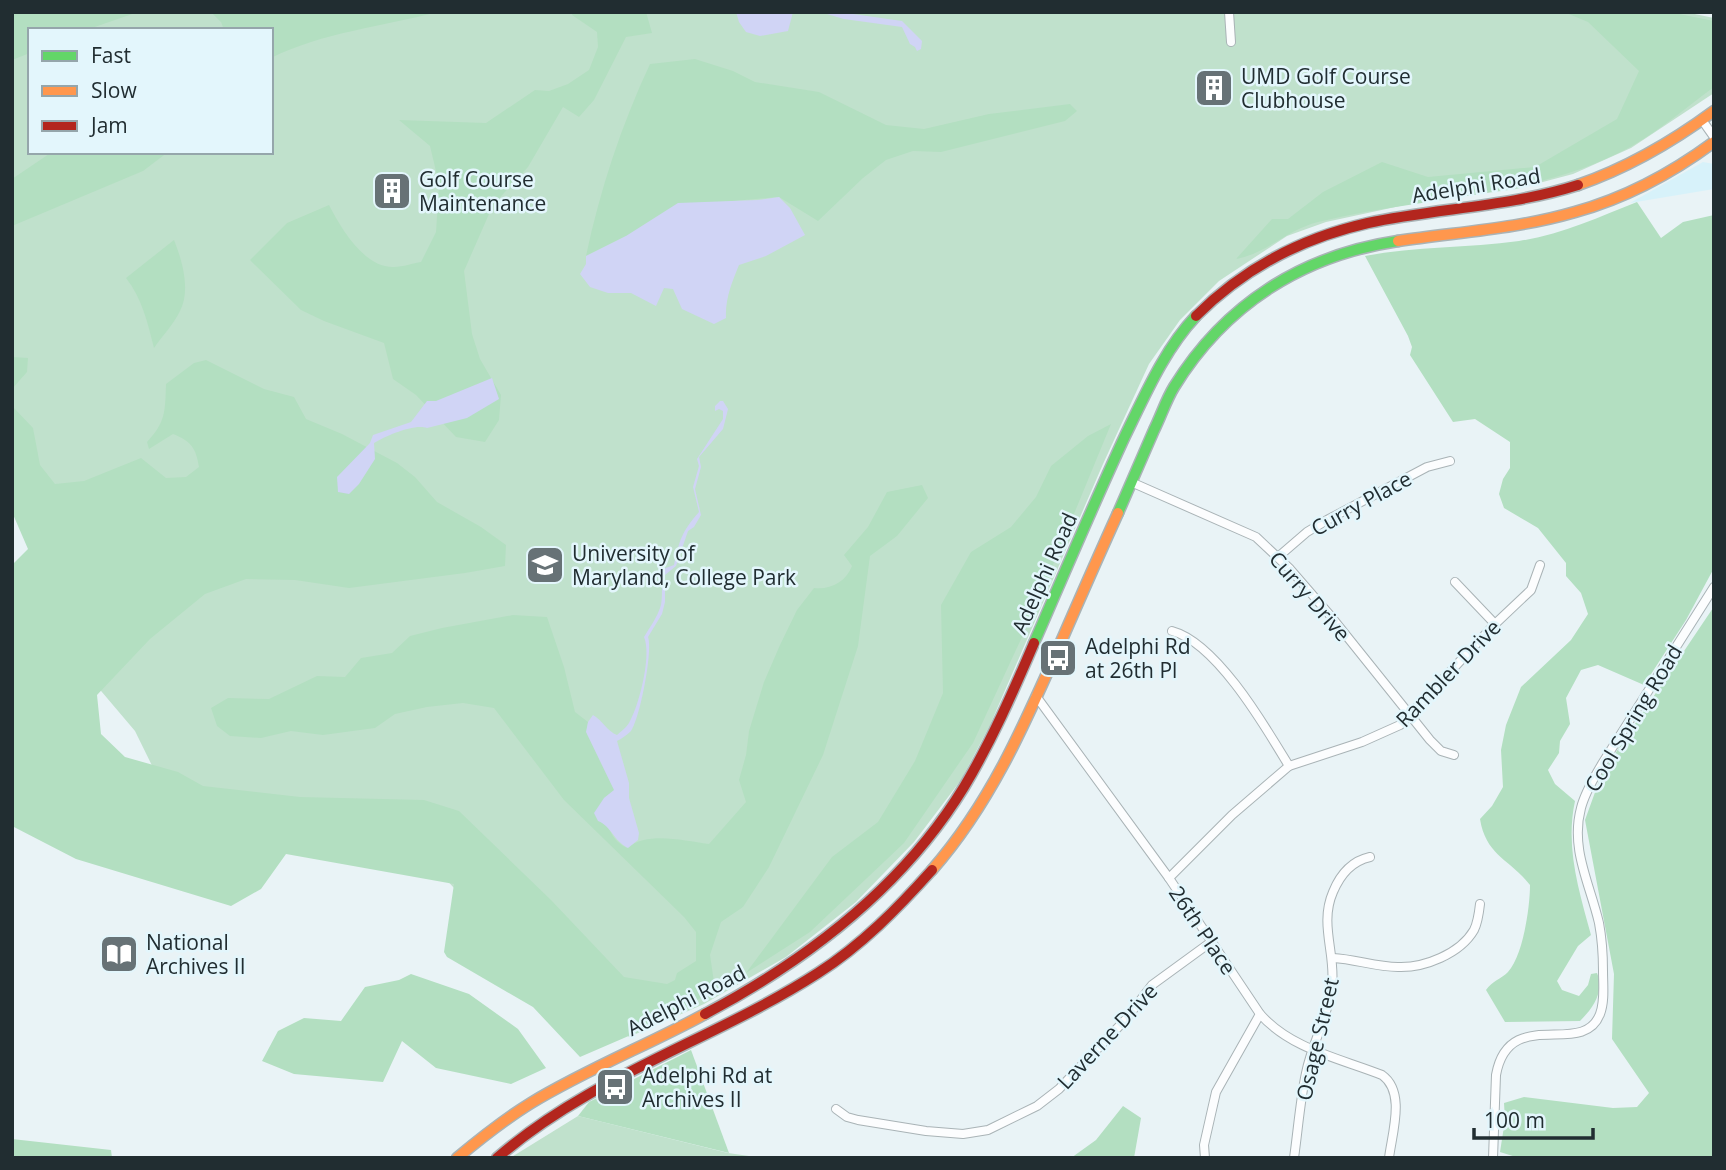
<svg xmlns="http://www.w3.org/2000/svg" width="1726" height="1170" font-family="'Open Sans',sans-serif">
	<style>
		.built { fill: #d7f2fa }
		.green { fill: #c0e1cc; fill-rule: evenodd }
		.forest { fill: #b3dfc1 }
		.water { fill: #d0d4f5 }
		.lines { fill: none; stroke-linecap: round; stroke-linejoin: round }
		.street-casing { stroke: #a9b3b6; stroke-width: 10 }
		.fast-casing { stroke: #a9b3b6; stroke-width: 13 }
		.slow-casing { stroke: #a9b3b6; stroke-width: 13 }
		.jam-casing { stroke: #a9b3b6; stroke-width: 13 }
		.street { stroke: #fcfdfe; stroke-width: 8 }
		.fast { stroke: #63d668; stroke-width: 10 }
		.slow { stroke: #ff974d; stroke-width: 10 }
		.jam { stroke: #b3261e; stroke-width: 10 }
		.labels { text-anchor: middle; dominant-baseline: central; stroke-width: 5; stroke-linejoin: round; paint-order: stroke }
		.poi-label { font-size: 21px; fill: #212d31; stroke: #e3f6fc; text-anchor: start }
		.street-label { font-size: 21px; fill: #212d31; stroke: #e3f6fc }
	</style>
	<rect width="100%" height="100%" fill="#e9f3f6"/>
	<polygon class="built" points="1703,162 1714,164 1714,189 1630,203"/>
	<g class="green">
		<path d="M12,12h1673l29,6v75l-83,55 -58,26 -57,15 -102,14 -88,19 -39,14 -68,45 -39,39 -31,44 -46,100 -113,261 -29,55 -47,62 -58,60 -70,55 -82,47 -75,33 -7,-8 -68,-34 -127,-136 -262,-67 -30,-61 -39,-46 -84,-188zM30,30h241v122h-241z"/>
		<polygon points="578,1116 728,1153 763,1158 510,1158"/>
	</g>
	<g class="forest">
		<polygon points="12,12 138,12 86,30 30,30 30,53 12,60"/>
		<path d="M211,12h226c-55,15 -114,20 -166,46v-28h-47l-3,-8z"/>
		<path d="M573,12h73l6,21 -26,4 -32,63 -15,17 -16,-10 -35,60 -35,38 -29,66 8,63 8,25 21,36 -2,25 -14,22 -29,-5 -40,-42 -23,-16 -9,-36 -60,-22 -23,-11 -51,-50 37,-37 42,-18c12,23 35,63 65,62 9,0 19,-4 27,-5l15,-30 3,-48 -9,-38 -31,-26 87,3 49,-33 14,1 19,-7 21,-14 9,-23 -1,-15 -25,-17z"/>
		<path d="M1564,12h105l45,9v66c-27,20 -53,42 -82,59 -96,53 -210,50 -314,76 -29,7 -53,32 -82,37l36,-40h16l35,-27 59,-30 46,15 107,-10 82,-48 22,-48 -51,-49z"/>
		<path d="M695,59l38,12 22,11 64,10 67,33 38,4 65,-15 81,-10 7,7 -12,10 -124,31 -28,-1 -27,9 -23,18 -45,43 -39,-24 -57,5 -96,34 -40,20c14,-66 35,-130 64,-192z"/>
		<polygon points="52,152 168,152 143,171 12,226 12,179"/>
		<path d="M1637,202l24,36 22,-16 31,-7v353l-28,52 -42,65 -46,-20 -17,5 -15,28 4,26 -10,17 -1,12 -11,17 7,14 20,17c-10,46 4,90 16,134l-13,11 -21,35 5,9 17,6 9,-11 3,-11 6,-1c8,19 -5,36 -17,48l-75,1 -19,-32c6,-9 15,-11 22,-18 15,-16 22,-65 22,-87 -20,-26 -44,-29 -50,-66l12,-13 11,-19 -2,-37 5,-25 15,-38 50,-47 17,-26 -7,-21 -15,-17v-13l-28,-35 -34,-20 -5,-14 4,-15 7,-11v-26l-35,-23 -22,3 -43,-67 2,-8 -4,-11 -43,-80c51,-10 103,-8 154,-15 41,-6 80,-24 118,-39z"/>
		<path d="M174,240c8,20 17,50 6,71 -6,13 -18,25 -26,37 -6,-24 -12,-50 -28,-70z"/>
		<polygon points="12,357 28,358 27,372 12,389"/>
		<path d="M206,360l58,29 30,8 12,22 36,15 55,29 18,14 22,25 44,25 25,18 -1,21 -40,7 -116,15 -54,-8 -49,-1 -41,15 -55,45 -53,56 4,39 24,23 53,15 25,14 97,11 124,3 35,11 92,89 73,77 43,7 8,-4 2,-7 19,-12v-29l-12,-15 -120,-117 -70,-92 -31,-5 -36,4 -32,7 -20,14 -52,7 -32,-4 -30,7 -31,-2 -13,-10 -6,-18 17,-10 41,1 48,-23 28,1 16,-19 31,-5 18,-17 32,-8 71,-13 34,2 17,50 11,45 13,10 -1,10 28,58 -11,8c2,21 3,40 23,50 22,-17 56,-7 82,-4l37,-42 -7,-22 7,-25 3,-24 15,-49 16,-37 17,-35 17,-22c16,2 32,-6 38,-22l-8,-11 24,-28 19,-35 35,-7 6,13 -31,38 -27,20 -12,90 -35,109 -54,112 -26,40 -22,15 -11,33 5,34 -54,33 -81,35 -47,-50 -86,-50 -3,-5 10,-68 -168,-30 -25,35 -30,17 -155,-47 -64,-33v-261l16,-16 -16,-37v-113l2,9 19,20 7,37 15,19 29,-3 57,-23 25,20 20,-1 13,-10c-3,-19 -8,-26 -26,-33l-24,15 -2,-7c19,-20 18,-31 19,-58l28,-21z"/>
		<polygon points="1111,424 1034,611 973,743 904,843 810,932 746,973 832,857 878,822 915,761 943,693 941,605 971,552 1011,527 1036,497 1051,466 1088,436"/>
		<polygon points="1713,608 1714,1158 1519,1158 1500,1152 1505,1120 1504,1103 1524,1097 1613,1108 1637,1107 1649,1093 1612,1039 1614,974 1585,820 1602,773"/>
		<polygon points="411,974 469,994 518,1029 546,1068 511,1084 436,1068 402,1041 383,1082 294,1074 262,1061 278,1031 304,1018 341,1021 365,987 399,980"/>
		<polygon points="691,1050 729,1153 578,1116 589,1102"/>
		<polygon points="1123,1106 1141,1118 1134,1158 1071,1158 1096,1140"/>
		<polygon points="12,1139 111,1150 112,1158 12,1158"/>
	</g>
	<g class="water">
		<polygon points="736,12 793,12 788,31 760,36 746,32 739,22"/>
		<polygon points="820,12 839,12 902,21 922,41 921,49 917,51 915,47 910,44 902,27 844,19"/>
		<path d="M779,197l11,11 15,27 -39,21 -27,9c-7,17 -14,34 -13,53l-12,6 -32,-15 -9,-20 -9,-1 -8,18 -25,-13h-23l-18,-6 -10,-13 6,-10v-8l40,-20 52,-33 80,-3z"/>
		<path d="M492,378l7,21 -32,19 -40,10c-12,-5 -42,8 -53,15l1,16 -16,25 -10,10 -11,-2 -1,-15 33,-34 3,-8 38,-13 16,-21h9z"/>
		<path d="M720,401h3l5,8 -5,20 -24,28 2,10 -6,22 6,26 -7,12 -6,4 -12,35 -11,9v27l-3,12 -14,23c5,14 -8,81 -17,94 -4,4 -10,8 -14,10l12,42v15l10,35 -1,7 -10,8c-14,-7 -17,-22 -30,-27l-4,-8 10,-15 10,-8 -28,-58 2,-10 5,-7c9,5 15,17 24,20 4,-4 9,-7 12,-12 10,-17 23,-68 15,-86 6,-10 14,-21 17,-32 2,-12 0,-24 2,-36l11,-4c5,-24 8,-34 25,-53l-6,-25 6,-21 -2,-7 26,-40v-8l-4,-2 -4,2v-5z"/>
	</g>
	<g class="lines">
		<defs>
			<g id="street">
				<polyline points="1229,12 1231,42"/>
				<polyline points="1702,120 1714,137"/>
				<polyline points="1131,482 1256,537 1290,569 1329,614 1430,740 1441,751 1454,755"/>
				<polyline points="1278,557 1307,532 1327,520 1427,467 1450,461"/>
				<polyline points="1455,582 1495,624"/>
				<path d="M1172,631c45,12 94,97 117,135"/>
				<path d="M1036,696l133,182 91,136c31,35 79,44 122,61 24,17 10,58 7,83"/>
				<polyline points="1169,878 1232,815 1289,766 1362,742 1400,725 1495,624 1531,590 1540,565"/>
				<path d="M1333,958c22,1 43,9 65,9 26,1 62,-13 76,-37 4,-8 5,-17 6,-26"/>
				<polyline points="836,1109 847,1117 858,1120 926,1131 963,1134 988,1130 1037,1106 1059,1089 1126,1019 1152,985 1211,942"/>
				<polyline points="1205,1158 1204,1145 1216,1092 1260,1014"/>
				<path d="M1294,1158c4,-28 6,-57 12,-85 6,-30 22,-56 26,-87 4,-32 -13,-62 1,-94 7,-17 19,-31 37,-35"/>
				<path d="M1493,1158l3,-83c13,-71 87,-16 104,-61 5,-13 3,-29 3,-43 0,-16 -1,-32 -4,-48 -9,-39 -29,-74 -18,-115 4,-16 13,-30 21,-44l112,-177"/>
			</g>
			<g id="fast">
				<path d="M1118,513c12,-28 24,-55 36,-83 7,-14 12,-30 20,-43 51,-83 129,-132 224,-146"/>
				<path d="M1034,643c30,-69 59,-138 91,-207 20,-41 39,-86 71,-120"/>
			</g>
			<g id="slow">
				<path d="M1578,185c49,-17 94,-43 136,-74"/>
				<path d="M1398,241c59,-9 119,-12 177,-29 51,-14 97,-39 139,-70"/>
				<path d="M932,870c57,-65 91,-142 125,-219 20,-46 40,-92 61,-138"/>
				<path d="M457,1158c24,-20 48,-39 74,-55 56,-34 117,-58 174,-89"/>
			</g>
			<g id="jam">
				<path d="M1196,316c47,-47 106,-78 172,-93 70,-15 141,-16 210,-38"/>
				<path d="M705,1014c102,-54 198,-127 259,-227 27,-45 49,-95 70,-144"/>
				<path d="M497,1158c94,-82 217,-118 321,-185 44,-28 80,-65 114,-103"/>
			</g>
		</defs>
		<use href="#street" class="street-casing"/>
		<use href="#fast" class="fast-casing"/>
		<use href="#slow" class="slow-casing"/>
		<use href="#jam" class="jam-casing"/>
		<use href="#street" class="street"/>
		<use href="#fast" class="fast"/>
		<use href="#slow" class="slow"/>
		<use href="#jam" class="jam"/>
	</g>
	<defs>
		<symbol id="building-square" viewBox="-11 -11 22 22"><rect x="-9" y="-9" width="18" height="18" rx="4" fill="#677276" stroke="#e3f6fc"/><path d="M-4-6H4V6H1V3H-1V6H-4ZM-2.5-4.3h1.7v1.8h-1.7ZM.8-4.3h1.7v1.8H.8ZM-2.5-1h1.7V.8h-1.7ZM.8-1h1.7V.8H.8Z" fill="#fff"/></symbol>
		<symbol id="university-square" viewBox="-11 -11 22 22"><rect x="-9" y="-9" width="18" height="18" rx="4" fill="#677276" stroke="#e3f6fc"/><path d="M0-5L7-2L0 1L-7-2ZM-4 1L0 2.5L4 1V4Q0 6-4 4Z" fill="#fff"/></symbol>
		<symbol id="bus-square" viewBox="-11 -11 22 22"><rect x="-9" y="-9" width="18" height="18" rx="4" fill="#677276" stroke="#e3f6fc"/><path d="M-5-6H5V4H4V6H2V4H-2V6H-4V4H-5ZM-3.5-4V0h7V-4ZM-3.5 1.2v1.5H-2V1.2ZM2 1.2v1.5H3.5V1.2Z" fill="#fff"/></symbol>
		<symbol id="library-square" viewBox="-11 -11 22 22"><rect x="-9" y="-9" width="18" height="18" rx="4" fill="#677276" stroke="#e3f6fc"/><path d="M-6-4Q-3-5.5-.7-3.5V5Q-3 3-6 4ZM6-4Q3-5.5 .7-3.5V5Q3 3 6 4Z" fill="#fff"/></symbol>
	</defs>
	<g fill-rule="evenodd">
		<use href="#building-square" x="1192" y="66" width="44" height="44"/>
		<use href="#building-square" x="370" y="169" width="44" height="44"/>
		<use href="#university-square" x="523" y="543" width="44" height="44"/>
		<use href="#bus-square" x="1036" y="636" width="44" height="44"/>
		<use href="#library-square" x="97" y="932" width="44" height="44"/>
		<use href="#bus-square" x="593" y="1065" width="44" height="44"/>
	</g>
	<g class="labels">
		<g class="poi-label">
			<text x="1241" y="76">UMD Golf Course<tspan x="1241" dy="24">Clubhouse</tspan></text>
			<text x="419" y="179">Golf Course<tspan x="419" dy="24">Maintenance</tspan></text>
			<text x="572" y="553">University of<tspan x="572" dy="24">Maryland, College Park</tspan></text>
			<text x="1085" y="646">Adelphi Rd<tspan x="1085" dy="24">at 26th Pl</tspan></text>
			<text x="146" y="942">National<tspan x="146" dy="24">Archives II</tspan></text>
			<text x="642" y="1075">Adelphi Rd at<tspan x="642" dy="24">Archives II</tspan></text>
		</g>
		<g class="street-label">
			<text transform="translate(1476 185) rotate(-9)">Adelphi Road</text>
			<text transform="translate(1361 503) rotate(-29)">Curry Place</text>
			<text transform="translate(1044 573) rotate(-66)">Adelphi Road</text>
			<text transform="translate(1310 596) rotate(49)">Curry Drive</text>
			<text transform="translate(1448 673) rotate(-46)">Rambler Drive</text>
			<text transform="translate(1633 718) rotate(-59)">Cool Spring Road</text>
			<text transform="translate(1203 930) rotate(56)">26th Place</text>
			<text transform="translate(686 1000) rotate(-27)">Adelphi Road</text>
			<text transform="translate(1107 1036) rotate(-47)">Laverne Drive</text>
			<text transform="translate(1317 1039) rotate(-77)">Osage Street</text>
		</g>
	</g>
	<rect width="1726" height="1170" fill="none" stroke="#212d31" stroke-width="28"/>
	<rect x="28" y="28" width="245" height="126" fill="#e3f6fc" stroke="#95a6ab" stroke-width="2"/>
	<rect x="42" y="51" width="35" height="10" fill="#63d668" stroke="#95a6ab" stroke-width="2"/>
	<text x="91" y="63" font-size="21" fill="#212d31">Fast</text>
	<rect x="42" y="86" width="35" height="10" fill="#ff974d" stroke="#95a6ab" stroke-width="2"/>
	<text x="91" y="98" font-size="21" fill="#212d31">Slow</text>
	<rect x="42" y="121" width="35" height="10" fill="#b3261e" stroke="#95a6ab" stroke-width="2"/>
	<text x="91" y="133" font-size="21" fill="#212d31">Jam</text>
	<path d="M1474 1128v10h119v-10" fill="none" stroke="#212d31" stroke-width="3.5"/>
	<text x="1484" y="1128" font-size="21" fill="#212d31" stroke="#e3f6fc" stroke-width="5" paint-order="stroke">100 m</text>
</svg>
